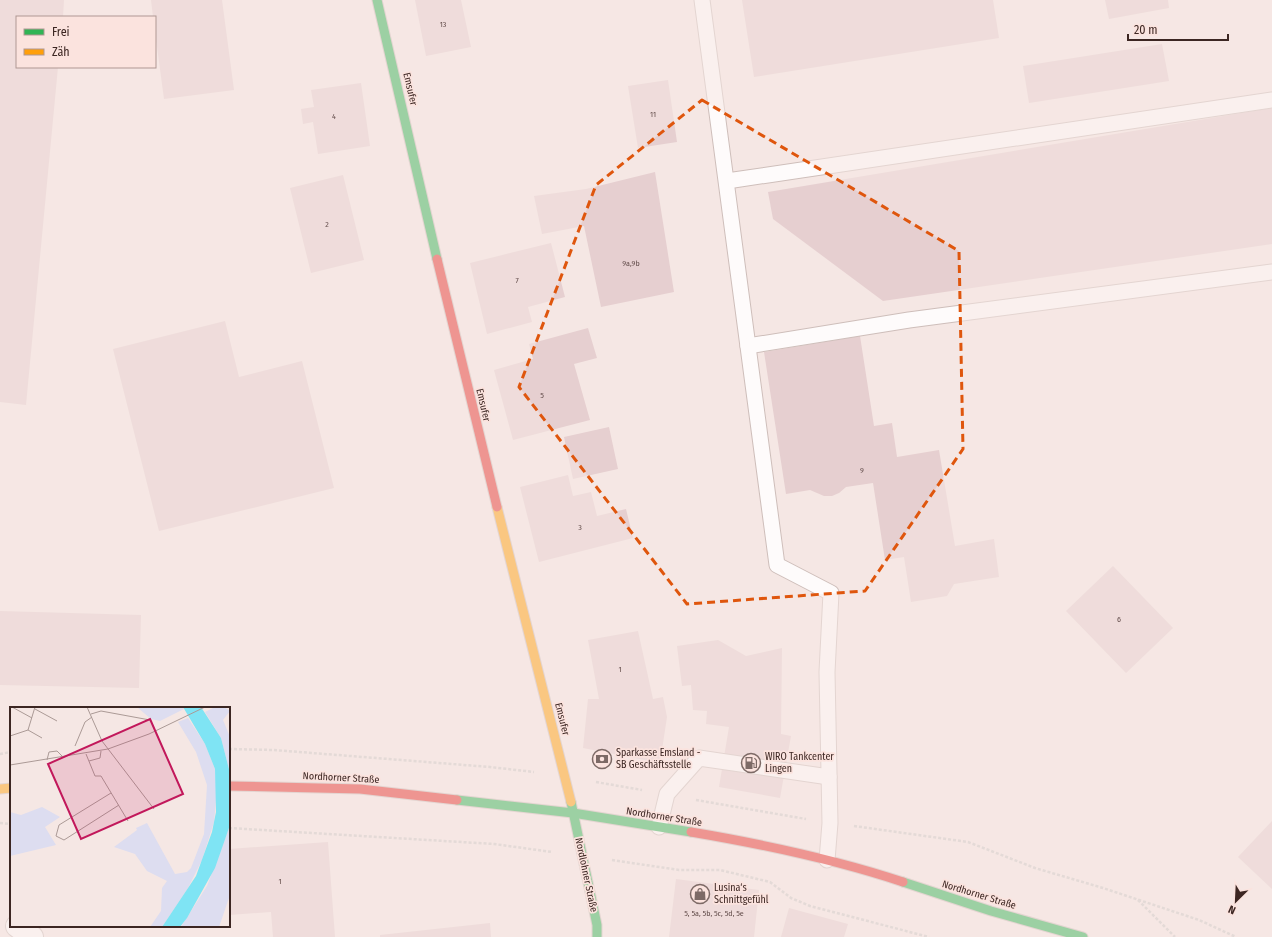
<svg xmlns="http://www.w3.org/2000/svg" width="1272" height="937" font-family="'Fira Sans Condensed',sans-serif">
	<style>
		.building { fill: #e6cfd0 }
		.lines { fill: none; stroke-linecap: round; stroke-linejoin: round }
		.lane-casing { stroke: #cebeba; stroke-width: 17 }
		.street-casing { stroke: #cebeba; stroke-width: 24 }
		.fast-casing { stroke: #cebeba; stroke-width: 11 }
		.slow-casing { stroke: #cebeba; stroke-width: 11 }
		.jam-casing { stroke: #cebeba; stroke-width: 11 }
		.path { stroke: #cec9c7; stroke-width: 2.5; stroke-dasharray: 3 2; stroke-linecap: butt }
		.lane { stroke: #fefbfb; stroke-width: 15 }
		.street { stroke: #fefbfb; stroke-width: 22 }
		.fast { stroke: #30b455; stroke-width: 9 }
		.slow { stroke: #ff9f0a; stroke-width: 9 }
		.jam { stroke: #e5322d; stroke-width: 9 }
		.marked { fill: none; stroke: #df560d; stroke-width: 3; stroke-dasharray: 8 5; stroke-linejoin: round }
		.labels { text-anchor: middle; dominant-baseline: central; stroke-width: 3.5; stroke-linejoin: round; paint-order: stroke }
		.number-label { font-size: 8px; fill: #66504e }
		.street-label { font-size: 10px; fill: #3c2622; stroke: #fbe3de }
		.poi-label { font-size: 10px; fill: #3c2622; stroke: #fbe3de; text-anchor: start }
		.inset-road { fill: none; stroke: #ab9a96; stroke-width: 1 }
		.view { fill: #c2185b; fill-opacity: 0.15; stroke: #c2185b; stroke-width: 2 }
		.inset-edge { fill: none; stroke: #3c2622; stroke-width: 2 }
	</style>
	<rect width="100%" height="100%" fill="#f5e7e4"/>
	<g class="building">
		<polygon points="0,0 64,0 63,17 17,17 17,67 58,67 26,405 0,402"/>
		<polygon points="151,0 222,0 234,90 164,99 155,32 155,17 153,17"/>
		<polygon points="415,0 461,0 471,47 426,56"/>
		<polygon points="742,0 993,0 999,38 754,77"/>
		<polygon points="1105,0 1168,0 1169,8 1109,19"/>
		<polygon points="1162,44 1169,81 1029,103 1023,66"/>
		<polygon points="668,80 677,142 638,148 628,86"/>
		<polygon points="361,83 370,146 318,154 313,122 303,124 301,109 314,107 311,90"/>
		<polygon points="1271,108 1272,109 1272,244 883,301 773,219 768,192"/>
		<polygon points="655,172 674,292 601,307 584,226 542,234 534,196 586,189"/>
		<polygon points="343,175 364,260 311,273 290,188"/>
		<polygon points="551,243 565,297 528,307 532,322 487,334 470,263"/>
		<polygon points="225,321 239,377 302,361 334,488 159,531 113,349"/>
		<polygon points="588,328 597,358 574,364 590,420 513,440 494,370 533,359 529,344"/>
		<polygon points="860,336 874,426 892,423 897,457 939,450 955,546 994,539 999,577 954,584 947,596 911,602 904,557 885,560 873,483 846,487 839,493 832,496 824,496 810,490 786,494 764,352"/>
		<polygon points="609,427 618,469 573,479 564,437"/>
		<polygon points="568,475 573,496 591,492 597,516 626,509 633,538 539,562 520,487"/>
		<polygon points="1113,566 1173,628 1126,673 1066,611"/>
		<polygon points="0,611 141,615 139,688 0,685"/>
		<polygon points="638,631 653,699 663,697 667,717 660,763 583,748 588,699 599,699 588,640"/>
		<polygon points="718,640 746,656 782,648 781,734 791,736 780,798 719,787 729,727 706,724 707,711 693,710 691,685 682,686 677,646"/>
		<polygon points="1272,821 1272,889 1238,857"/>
		<polygon points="328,842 335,937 273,937 271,912 229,915 229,849"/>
		<polygon points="676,879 759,890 754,937 669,937"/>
		<polygon points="789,908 848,924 844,937 781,937"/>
		<polygon points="490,923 491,937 380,937 380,935"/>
	</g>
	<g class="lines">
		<defs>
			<g id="lane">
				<polyline points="702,0 777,565 831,593 827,672 830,823 827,860"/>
				<polyline points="727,181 1272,100"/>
				<polyline points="748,346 909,320 1272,272"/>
				<polyline points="659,827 667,794 699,758 829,777"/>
			</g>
			<polyline id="street" points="17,926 32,937"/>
			<g id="fast">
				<polyline points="377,0 437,259"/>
				<polyline points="457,800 573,813 691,832"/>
				<polyline points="571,802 597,925 597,937"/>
				<polyline points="903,882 991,911 1083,937"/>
			</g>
			<g id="slow">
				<polyline points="497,507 571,802"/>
				<polyline points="0,789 11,788"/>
			</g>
			<g id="jam">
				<polyline points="437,259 497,507"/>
				<polyline points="229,786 360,789 457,800"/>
				<path d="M691,832c71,12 143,27 212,50"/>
			</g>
		</defs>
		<use href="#lane" class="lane-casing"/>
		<use href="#street" class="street-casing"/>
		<use href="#fast" class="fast-casing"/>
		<use href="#slow" class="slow-casing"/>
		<use href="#jam" class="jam-casing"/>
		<g class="path">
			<polyline points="229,749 274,750 490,767 534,772"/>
			<polyline points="0,754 11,752"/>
			<polyline points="596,782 642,790"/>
			<polyline points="696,800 806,819"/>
			<polyline points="0,823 11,824"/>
			<polyline points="854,826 968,842 1035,868 1103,888 1199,920 1236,937"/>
			<polyline points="229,828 494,844 552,852"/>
			<polyline points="612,860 679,870 720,870 770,882 791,898 810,906 929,937"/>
			<polyline points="1138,900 1175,937"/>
		</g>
		<use href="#lane" class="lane"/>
		<use href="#street" class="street"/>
		<use href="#fast" class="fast"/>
		<use href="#slow" class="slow"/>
		<use href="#jam" class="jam"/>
	</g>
	<path d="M0 0H1272V937H0ZM702,100l257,151 4,198 -98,142 -178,13 -168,-217 77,-202z" fill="#f5e7e4" fill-opacity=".55" fill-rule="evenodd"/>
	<path class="marked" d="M702,100l257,151 4,198 -98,142 -178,13 -168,-217 77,-202z"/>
	<defs>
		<symbol id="bank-ring" viewBox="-11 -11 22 22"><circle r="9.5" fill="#fbe3de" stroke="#7d6a66" stroke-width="1.5"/><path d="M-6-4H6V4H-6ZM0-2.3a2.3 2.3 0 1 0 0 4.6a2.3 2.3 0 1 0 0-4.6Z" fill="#7d6a66"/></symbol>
		<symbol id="fuel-ring" viewBox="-11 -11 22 22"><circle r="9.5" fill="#fbe3de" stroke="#7d6a66" stroke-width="1.5"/><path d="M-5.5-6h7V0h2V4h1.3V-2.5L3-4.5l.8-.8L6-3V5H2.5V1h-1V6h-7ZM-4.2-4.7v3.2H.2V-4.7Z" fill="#7d6a66"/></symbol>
		<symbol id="shop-ring" viewBox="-11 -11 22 22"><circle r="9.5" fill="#fbe3de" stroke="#7d6a66" stroke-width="1.5"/><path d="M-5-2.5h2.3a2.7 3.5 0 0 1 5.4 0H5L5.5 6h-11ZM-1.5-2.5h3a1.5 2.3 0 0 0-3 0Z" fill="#7d6a66"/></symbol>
	</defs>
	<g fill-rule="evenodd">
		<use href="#bank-ring" x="591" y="748" width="22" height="22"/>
		<use href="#fuel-ring" x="740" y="752" width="22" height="22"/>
		<use href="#shop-ring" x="689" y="883" width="22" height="22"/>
	</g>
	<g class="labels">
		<g class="number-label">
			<text x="443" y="24">13</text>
			<text x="653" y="114">11</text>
			<text x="334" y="116">4</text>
			<text x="327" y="224">2</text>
			<text x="631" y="263">9a,9b</text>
			<text x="517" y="280">7</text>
			<text x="542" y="395">5</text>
			<text x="862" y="470">9</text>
			<text x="580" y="527">3</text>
			<text x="1119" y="619">6</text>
			<text x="620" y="669">1</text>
			<text x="280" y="881">1</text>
			<text x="714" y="913">5, 5a, 5b, 5c, 5d, 5e</text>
		</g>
		<g class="street-label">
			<text transform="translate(410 89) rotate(77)">Emsufer</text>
			<text transform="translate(483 405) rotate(77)">Emsufer</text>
			<text transform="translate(562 719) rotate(76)">Emsufer</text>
			<text transform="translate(341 778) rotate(3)">Nordhorner Straße</text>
			<text transform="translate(664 817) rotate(9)">Nordhorner Straße</text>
			<text transform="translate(586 875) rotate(78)">Nordlohner Straße</text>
			<text transform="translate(979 895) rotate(17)">Nordhorner Straße</text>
		</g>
		<g class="poi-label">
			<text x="616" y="753">Sparkasse Emsland -<tspan x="616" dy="12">SB Geschäftsstelle</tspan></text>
			<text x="765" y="757">WIRO Tankcenter<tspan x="765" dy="12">Lingen</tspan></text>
			<text x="714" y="888">Lusina‘s<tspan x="714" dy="12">Schnittgefühl</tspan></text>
		</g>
	</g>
	<g transform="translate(10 707)">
		<rect width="220" height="220" fill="#f5e7e4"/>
		<path d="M127,0h46l1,2 -24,12 -9,-2zM205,0h9l6,4 -7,9 7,17v36l-9,-35 -16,-26zM178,11l17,26 10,25 2,21 -3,32 -12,38 -14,28 -26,39h-12l11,-16 1,-23 5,-7 -20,-10 -12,-17 -21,-7 23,-17 -1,-2 11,-5 28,51 12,-2 4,-4 13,-34 3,-49 -11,-33 -18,-30zM32,100l18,10 -15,10 11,18 -46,11v-44l11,3zM220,118v70l-11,32h-38l26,-41z" fill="#ddddf0"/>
		<path d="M173,0h18l20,31 9,35v52l-15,43 -28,50 -7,9h-18l34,-51 16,-44 4,-20 -1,-43 -10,-25z" fill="#7fe4f4"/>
		<path class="inset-road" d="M2,0l20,11M77,0l15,34 52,68M25,2l22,12M81,7l10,-3 49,9M18,23l14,8M0,29l18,-6 7,-23M65,39l10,-24 7,-5M76,47l9,22h6l27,45M37,53l2,-8 8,-1 6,6M79,54l11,-3 1,-7M0,58l98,-16 41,-15 56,-27M101,86l-52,32 -3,11 8,4 55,-35"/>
		<path class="view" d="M140,12l33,75 -102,45 -33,-75z"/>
		<rect width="220" height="220" class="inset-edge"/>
	</g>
	<rect x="16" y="16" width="140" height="52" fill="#fbe3de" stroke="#af9793"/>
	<rect x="24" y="29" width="20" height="6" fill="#30b455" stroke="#af9793"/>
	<text x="52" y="36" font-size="12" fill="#3c2622">Frei</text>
	<rect x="24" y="49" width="20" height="6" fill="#ff9f0a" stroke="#af9793"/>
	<text x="52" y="56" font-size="12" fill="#3c2622">Zäh</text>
	<g transform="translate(1236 901) rotate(204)" stroke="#fbe3de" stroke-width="3" paint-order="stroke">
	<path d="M0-3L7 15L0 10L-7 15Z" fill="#3c2622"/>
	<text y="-6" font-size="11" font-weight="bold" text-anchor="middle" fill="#3c2622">N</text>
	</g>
	<path d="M1128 34v6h100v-6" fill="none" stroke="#3c2622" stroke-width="2"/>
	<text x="1134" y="34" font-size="12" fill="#3c2622" stroke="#fbe3de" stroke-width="3" paint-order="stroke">20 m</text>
</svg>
